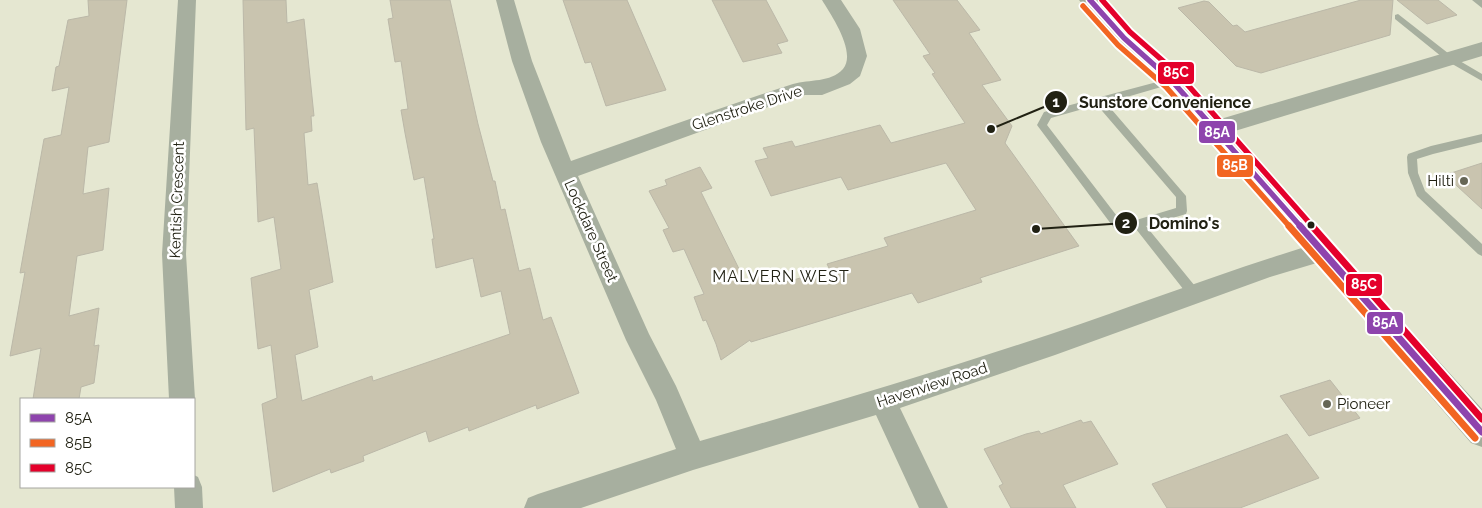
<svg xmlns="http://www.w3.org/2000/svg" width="1482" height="508" font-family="Raleway,sans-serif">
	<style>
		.building { fill: #c9c4af; stroke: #bbb8a8 }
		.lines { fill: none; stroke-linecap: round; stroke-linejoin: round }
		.lane { fill: #a7af9f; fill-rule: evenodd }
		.street { fill: #a7af9f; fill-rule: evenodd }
		.secondary { fill: #a5ad9b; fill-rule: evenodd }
		.bus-1-far1-casing { stroke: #fff; stroke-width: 9 }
		.bus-1-casing { stroke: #fff; stroke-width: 11 }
		.bus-2-far1-casing { stroke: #fff; stroke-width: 9 }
		.bus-2-casing { stroke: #fff; stroke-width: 11 }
		.bus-3-far1-casing { stroke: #fff; stroke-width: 9 }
		.bus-3-casing { stroke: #fff; stroke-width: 11 }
		.bus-1-far1 { stroke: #8e44ad; stroke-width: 5.5 }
		.bus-1 { stroke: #8e44ad; stroke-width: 7 }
		.bus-2-far1 { stroke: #f26522; stroke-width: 5.5 }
		.bus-2 { stroke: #f26522; stroke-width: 7 }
		.bus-3-far1 { stroke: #e4002b; stroke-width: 5.5 }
		.bus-3 { stroke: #e4002b; stroke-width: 7 }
		.poi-dot { fill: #666656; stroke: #fff; stroke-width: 2 }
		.bus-dot { fill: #212113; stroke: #fff; stroke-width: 2 }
		.labels { text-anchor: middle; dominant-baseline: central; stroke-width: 5; stroke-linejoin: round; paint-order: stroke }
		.street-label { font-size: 15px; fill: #212113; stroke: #fff }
		.poi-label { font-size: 15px; fill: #212113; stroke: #fff; text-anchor: end }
		.neighbourhood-label { font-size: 16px; letter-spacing: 1px; fill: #212113; stroke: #fff }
		.leader { fill: none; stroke: #212113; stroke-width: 2 }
		.callout-dot { fill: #212113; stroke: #fff; stroke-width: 2 }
		.mark-label { font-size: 15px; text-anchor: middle; font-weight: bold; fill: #fff }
		.callout-label { font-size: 16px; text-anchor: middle; font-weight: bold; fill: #212113; stroke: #fff; stroke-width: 5; stroke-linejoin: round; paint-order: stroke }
		.line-badge { stroke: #fff; stroke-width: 2 }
		.badge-label { font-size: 14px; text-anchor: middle; font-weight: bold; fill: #fff }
	</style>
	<rect width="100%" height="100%" fill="#e5e7d1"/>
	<g class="building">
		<polygon points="88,0 127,0 109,142 88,147 83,194 109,188 103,250 77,256 69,316 99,308 94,346 99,345 94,383 81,387 79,399 33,399 41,348 10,356 25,272 20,273 44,139 61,135 69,87 52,91 56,67 59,66 68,20 89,16"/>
		<polygon points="243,0 286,0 287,23 304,19 314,116 311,116 312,131 304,133 308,185 317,183 333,282 309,290 318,347 295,355 302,401 372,376 373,381 510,334 501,291 481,297 473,258 436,268 432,239 434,239 424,177 414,180 405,133 401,110 408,109 401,61 395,62 388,19 393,18 390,0 450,0 478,124 493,181 495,181 501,210 505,209 519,271 530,268 543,320 551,317 579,393 537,409 536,405 469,431 468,427 429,442 426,431 363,456 364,461 331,473 330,469 273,492 262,404 277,398 271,345 258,349 251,278 281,269 274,217 258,222 254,128 246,130"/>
		<polygon points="563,0 627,0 666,90 606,106 591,62 585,63"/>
		<polygon points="712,0 766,0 788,41 777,44 782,53 743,62"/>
		<polygon points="893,0 957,0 980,30 969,33 1001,80 982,85 1012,126 1005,143 1079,246 980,278 982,282 918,303 912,293 751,342 750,340 721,360 716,344 706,320 703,321 694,297 704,294 684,249 673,252 663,230 669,228 649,191 667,185 665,180 700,167 712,188 701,192 745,281 776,271 782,283 830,270 827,264 888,246 884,238 976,210 946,163 848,190 841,177 771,196 755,161 768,158 763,148 792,141 795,147 880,125 891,143 965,123 932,74 935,73 923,56 930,54"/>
		<polygon points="1361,0 1393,0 1390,35 1261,73 1236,66 1178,8 1204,1 1209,2 1233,26 1237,25 1245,32"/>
		<polygon points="1397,0 1438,0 1457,15 1427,24"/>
		<polygon points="1482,163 1482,209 1445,175"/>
		<polygon points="1330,380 1360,418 1309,436 1280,396"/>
		<polygon points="1081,420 1083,423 1091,421 1118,464 1063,485 1076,508 1011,508 999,486 1003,484 984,449 1026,434 1039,431 1041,434"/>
		<polygon points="1287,434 1319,478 1240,508 1167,508 1152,484"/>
	</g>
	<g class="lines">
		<g class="lane">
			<polygon points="1472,0 1482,0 1482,8"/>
			<polygon points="1398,14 1453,57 1482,74 1482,81 1447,61 1395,19 1395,15"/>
			<path d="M1172,78l5,3 -2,2 -69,20 80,93 1,15 -1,3 -40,12 53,65 2,4 -2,4 -4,1 -4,-1 -55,-70 -15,4 -4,-1 -80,-107 7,-13zM1097,105l79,92v11l-53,16 -76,-99 4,-7z"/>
			<polygon points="1482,134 1482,142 1433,154 1417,159 1418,173 1425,191 1482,244 1482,256 1478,254 1417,196 1408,173 1407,157 1408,154 1431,146"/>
		</g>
		<g class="street">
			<polygon points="178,0 196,0 186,254 195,399 194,402 194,399 169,399 162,254"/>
			<path d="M496,0h18l18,61 39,100c74,-26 148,-53 222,-77 17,-5 37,-1 50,-15 14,-17 -12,-54 -21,-69h19l19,29 7,27 -7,20 -10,8 -28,11h-17l-37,12 -190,69 71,158 27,52 24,55c119,-34 237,-69 354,-108 89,-30 177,-64 268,-91l8,3 4,7 -4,7 -60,18 -215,78 -155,53 48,100h-29l-43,-93 -183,55 -112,38h-57l4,-10 10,-4 138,-45 -20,-49 -30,-60 -85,-198 -29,-81z"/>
			<polygon points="1482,42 1482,56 1215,137 1207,135 1204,129 1207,123"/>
			<polygon points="194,475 198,477 202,487 203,508 175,508 174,487 194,487"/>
		</g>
		<polygon class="secondary" points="1079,0 1102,0 1132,33 1180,75 1482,409 1482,447 1471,443 1164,87 1116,43"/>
		<defs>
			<polyline id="bus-1-far1" points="1090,0 1124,38 1172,81 1301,227"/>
			<polyline id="bus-1" points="1300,226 1482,432"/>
			<polyline id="bus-2-far1" points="1083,6 1118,45 1166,87 1290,227"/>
			<polyline id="bus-2" points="1289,226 1475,438"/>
			<polyline id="bus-3-far1" points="1102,0 1130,32 1179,75 1313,227"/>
			<polyline id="bus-3" points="1312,226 1482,419"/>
		</defs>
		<use href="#bus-1-far1" class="bus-1-far1-casing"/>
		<use href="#bus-1" class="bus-1-casing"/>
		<use href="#bus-2-far1" class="bus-2-far1-casing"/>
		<use href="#bus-2" class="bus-2-casing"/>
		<use href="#bus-3-far1" class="bus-3-far1-casing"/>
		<use href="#bus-3" class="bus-3-casing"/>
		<use href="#bus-1-far1" class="bus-1-far1"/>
		<use href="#bus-1" class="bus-1"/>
		<use href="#bus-2-far1" class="bus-2-far1"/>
		<use href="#bus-2" class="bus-2"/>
		<use href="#bus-3-far1" class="bus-3-far1"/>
		<use href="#bus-3" class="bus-3"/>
	</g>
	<g class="poi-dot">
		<circle cx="1464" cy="181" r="5"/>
		<circle cx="1327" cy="404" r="5"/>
	</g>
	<circle class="bus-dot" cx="1311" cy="225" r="4.5"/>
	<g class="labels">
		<g class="street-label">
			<text transform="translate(747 108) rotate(-18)">Glenstroke Drive</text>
			<text transform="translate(177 200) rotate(-88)">Kentish Crescent</text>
			<text transform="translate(591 231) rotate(66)">Lockdare Street</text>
			<text transform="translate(932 385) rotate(-18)">Havenview Road</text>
		</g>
		<g class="poi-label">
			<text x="1454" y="181">Hilti</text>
			<text x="1337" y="404" text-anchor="start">Pioneer</text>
		</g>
		<g class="neighbourhood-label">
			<text x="781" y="276">MALVERN WEST</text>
		</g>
	</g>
	<path class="leader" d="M991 129L1056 102M1036 229L1126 223"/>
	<g class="callout-dot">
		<circle cx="991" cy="129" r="5"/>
		<circle cx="1036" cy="229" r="5"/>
		<circle cx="1056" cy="102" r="12"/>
		<circle cx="1126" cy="223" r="12"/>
	</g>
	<g class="mark-label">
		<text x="1056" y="107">1</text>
		<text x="1126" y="228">2</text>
	</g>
	<g class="callout-label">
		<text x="1165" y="108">Sunstore Convenience</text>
		<text x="1184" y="229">Domino's</text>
	</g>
	<g class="line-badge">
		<rect x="1157" y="61" width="38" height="24" rx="5" fill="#e4002b"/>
		<rect x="1198" y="120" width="38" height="24" rx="5" fill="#8e44ad"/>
		<rect x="1216" y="154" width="38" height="24" rx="5" fill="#f26522"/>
		<rect x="1345" y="273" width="38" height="24" rx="5" fill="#e4002b"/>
		<rect x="1366" y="311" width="38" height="24" rx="5" fill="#8e44ad"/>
	</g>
	<g class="badge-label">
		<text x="1176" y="77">85C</text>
		<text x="1217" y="137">85A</text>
		<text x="1235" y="170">85B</text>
		<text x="1364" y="289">85C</text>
		<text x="1385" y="327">85A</text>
	</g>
	<rect x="20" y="398" width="175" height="90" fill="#ffffff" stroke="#a6a6a1"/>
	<rect x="30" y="414" width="25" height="8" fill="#8e44ad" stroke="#a6a6a1"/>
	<text x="65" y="423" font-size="15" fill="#212113">85A</text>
	<rect x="30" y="439" width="25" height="8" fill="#f26522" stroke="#a6a6a1"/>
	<text x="65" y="448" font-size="15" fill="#212113">85B</text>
	<rect x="30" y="464" width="25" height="8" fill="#e4002b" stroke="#a6a6a1"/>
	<text x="65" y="473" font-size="15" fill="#212113">85C</text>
</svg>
